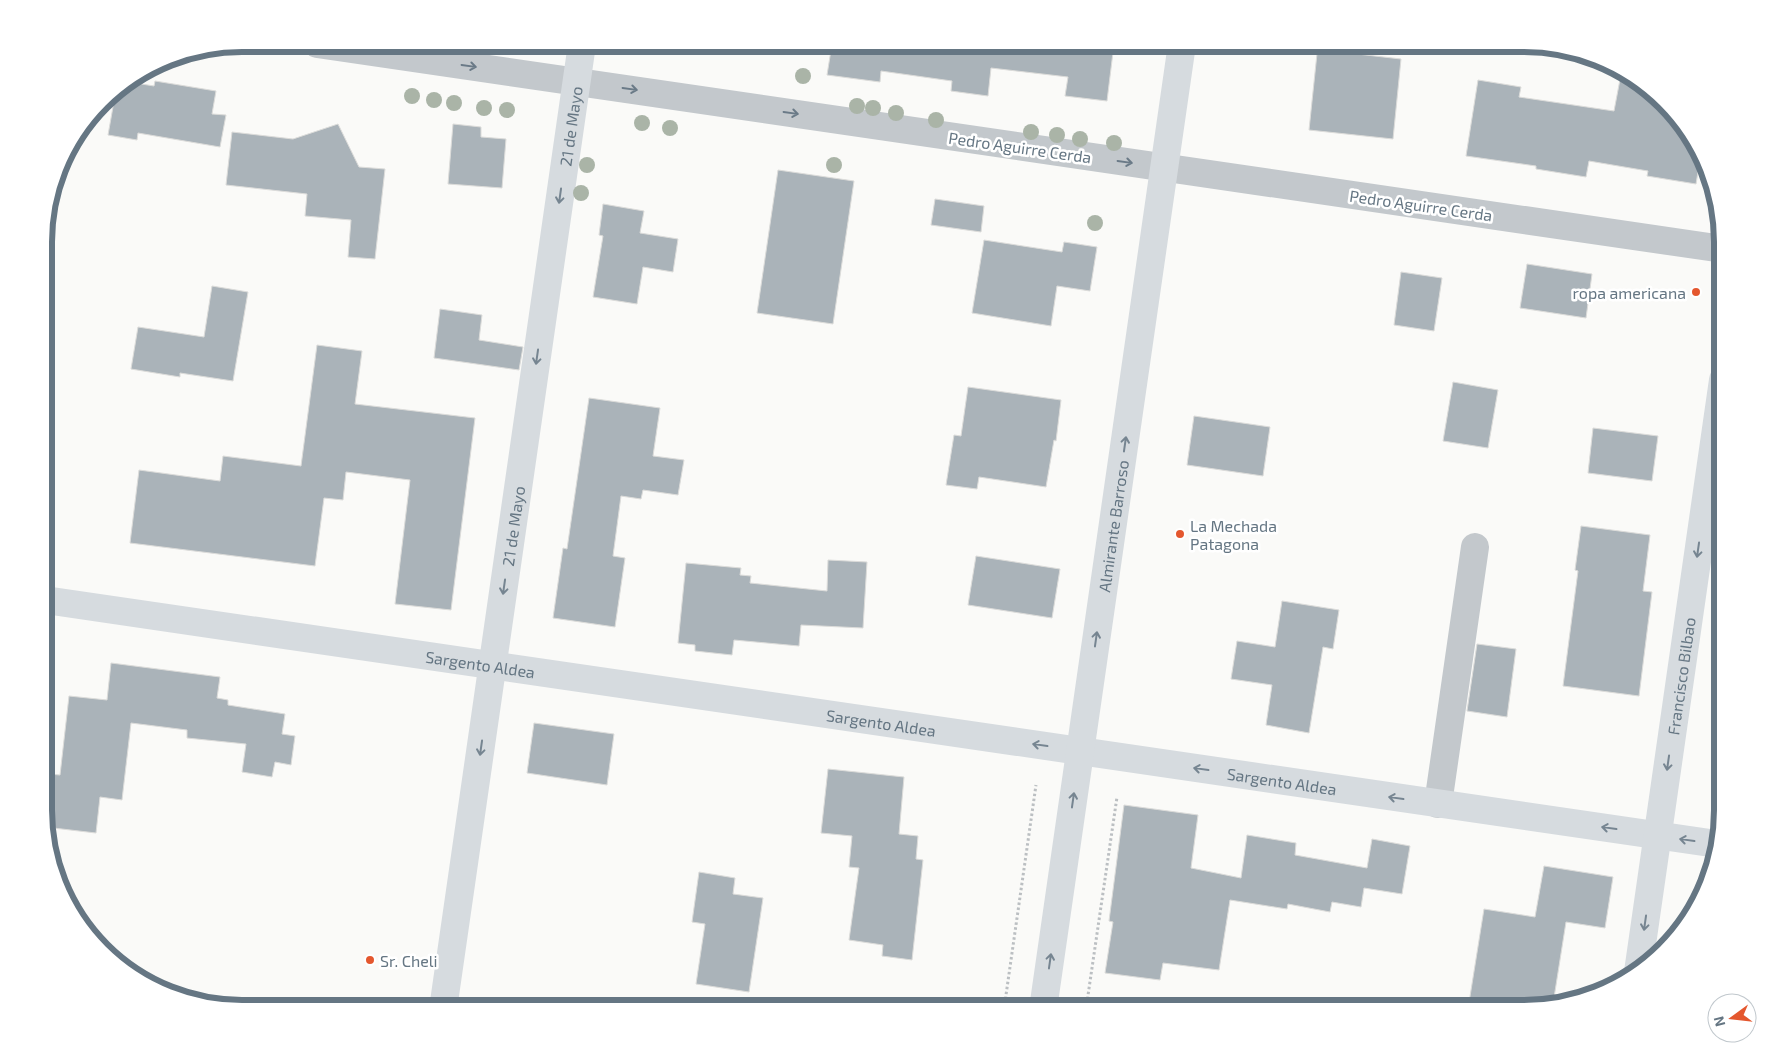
<svg xmlns="http://www.w3.org/2000/svg" width="1767" height="1053" font-family="'Exo 2',sans-serif">
	<style>
		.building { fill: #aab3b9; stroke: #dcdcda }
		.lines { fill: none; stroke-linecap: round; stroke-linejoin: round }
		.path { stroke: #bbbfc2; stroke-width: 3; stroke-dasharray: 2.5 2.5; stroke-linecap: butt }
		.lane { stroke: #c3c8cc; stroke-width: 19 }
		.street { stroke: #c3c8cc; stroke-width: 28 }
		.secondary { stroke: #d6dbdf; stroke-width: 28 }
		.tree { fill: #aab4a7 }
		.oneway { stroke: #6a7a87 }
		.oneway2 { stroke: #768591 }
		.poi-dot { fill: #e4572e; stroke: #fff; stroke-width: 2 }
		.labels { text-anchor: middle; dominant-baseline: central; stroke-width: 5; stroke-linejoin: round; paint-order: stroke }
		.street-label { font-size: 16px; fill: #657683; stroke: #fff }
		.poi-label { font-size: 16px; fill: #657683; stroke: #fff; text-anchor: start }
		.rim { fill: none; stroke: #657683; stroke-width: 6 }
	</style>
	<rect width="100%" height="100%" fill="#fafaf8"/>
	<g class="building">
		<polygon points="832,44 1114,44 1107,101 1065,96 1068,77 991,68 988,96 951,91 952,81 881,71 880,82 827,75"/>
		<polygon points="1318,44 1358,44 1357,54 1401,59 1393,139 1309,130"/>
		<polygon points="1622,69 1690,132 1701,154 1696,184 1647,176 1648,171 1589,161 1586,177 1536,169 1536,166 1466,156 1478,80 1521,87 1519,97 1614,111"/>
		<polygon points="155,81 216,91 212,114 226,115 220,147 138,133 137,140 108,135 116,90 129,82 154,86"/>
		<polygon points="338,124 359,167 385,169 375,259 348,257 351,220 305,216 307,194 226,185 232,132 293,139"/>
		<polygon points="453,124 481,127 481,137 506,139 502,188 448,184"/>
		<polygon points="778,170 854,181 833,324 757,313"/>
		<polygon points="935,199 984,206 981,232 931,225"/>
		<polygon points="603,204 644,211 640,233 678,239 673,272 643,267 637,304 593,297 603,236 599,235"/>
		<polygon points="984,240 1062,252 1064,242 1097,247 1090,291 1057,286 1051,326 972,313"/>
		<polygon points="1527,264 1592,274 1586,318 1520,308"/>
		<polygon points="1401,272 1442,278 1434,331 1394,325"/>
		<polygon points="212,286 248,292 233,381 180,373 180,377 131,369 138,327 204,337"/>
		<polygon points="440,309 482,315 479,340 523,347 519,370 434,358"/>
		<polygon points="317,345 362,351 355,404 475,418 451,610 395,604 410,480 346,472 343,500 324,498 315,566 130,543 139,470 220,481 223,456 301,466"/>
		<polygon points="1453,382 1498,390 1488,448 1443,441"/>
		<polygon points="968,387 1061,400 1056,441 1054,440 1046,487 979,477 977,489 946,485 954,435 961,436"/>
		<polygon points="589,398 660,408 653,456 684,460 678,495 643,490 641,499 621,496 613,556 625,558 615,627 553,618 563,548 567,549"/>
		<polygon points="1194,416 1270,427 1263,476 1187,465"/>
		<polygon points="1593,428 1658,436 1652,481 1588,473"/>
		<polygon points="1581,526 1650,535 1643,591 1652,592 1639,696 1563,686 1578,571 1575,570"/>
		<polygon points="976,556 1060,569 1052,618 968,605"/>
		<polygon points="828,560 867,562 863,628 801,625 799,646 734,640 732,655 695,651 695,645 678,643 686,563 741,568 740,575 751,576 750,583 827,591"/>
		<polygon points="1282,601 1339,610 1333,649 1323,647 1309,733 1266,725 1272,685 1231,679 1237,641 1275,647"/>
		<polygon points="1477,644 1516,649 1507,717 1467,711"/>
		<polygon points="111,663 220,677 217,698 228,700 228,705 285,714 282,734 295,736 291,765 275,762 272,777 242,772 246,744 187,738 187,730 131,723 122,800 100,797 96,833 45,827 45,807 49,774 60,775 69,696 107,700"/>
		<polygon points="534,723 614,734 607,785 527,773"/>
		<polygon points="828,769 904,777 899,834 918,836 916,859 923,860 912,960 882,956 883,945 849,940 859,868 849,867 852,836 821,833"/>
		<polygon points="1124,805 1198,815 1191,868 1241,878 1247,835 1296,843 1295,855 1367,868 1372,839 1410,846 1402,894 1364,888 1361,907 1332,902 1330,912 1288,904 1287,909 1230,900 1219,970 1163,963 1160,980 1105,973 1113,922 1109,921"/>
		<polygon points="1544,866 1613,877 1605,928 1566,922 1553,1004 1538,1009 1468,1009 1484,909 1535,917"/>
		<polygon points="699,872 735,878 733,894 763,898 749,992 696,984 705,924 692,922"/>
	</g>
	<g class="lines">
		<g class="path">
			<polyline points="1004,1009 1036,785"/>
			<polyline points="1086,1009 1117,797"/>
		</g>
		<polyline class="lane" points="1702,521 1723,525"/>
		<g class="street">
			<polyline points="317,44 1723,249"/>
			<polyline points="1438,804 1475,547"/>
		</g>
		<g class="secondary">
			<path id="s1" d="M45,600l1672,244"/>
			<path id="s2" d="M1638,972l85,-592"/>
			<path id="s3" d="M443,1009l139,-965"/>
			<path id="s4" d="M1043,1009l139,-965"/>
		</g>
	</g>
	<g class="tree">
		<circle cx="803" cy="76" r="8"/>
		<circle cx="412" cy="96" r="8"/>
		<circle cx="434" cy="100" r="8"/>
		<circle cx="454" cy="103" r="8"/>
		<circle cx="857" cy="106" r="8"/>
		<circle cx="484" cy="108" r="8"/>
		<circle cx="873" cy="108" r="8"/>
		<circle cx="507" cy="110" r="8"/>
		<circle cx="896" cy="113" r="8"/>
		<circle cx="936" cy="120" r="8"/>
		<circle cx="642" cy="123" r="8"/>
		<circle cx="670" cy="128" r="8"/>
		<circle cx="1031" cy="132" r="8"/>
		<circle cx="1057" cy="135" r="8"/>
		<circle cx="1080" cy="139" r="8"/>
		<circle cx="1114" cy="143" r="8"/>
		<circle cx="587" cy="165" r="8"/>
		<circle cx="834" cy="165" r="8"/>
		<circle cx="581" cy="193" r="8"/>
		<circle cx="1095" cy="223" r="8"/>
	</g>
	<defs><path id="oneway-shaft" d="M-6 0H5M1.5-3L5.5 0L1.5 3" fill="none" stroke-width="1.6" stroke-linecap="round" stroke-linejoin="round" transform="scale(1.25)"/></defs>
	<g class="oneway">
		<use href="#oneway-shaft" transform="translate(469 66) rotate(8)"/>
		<use href="#oneway-shaft" transform="translate(630 89) rotate(8)"/>
		<use href="#oneway-shaft" transform="translate(791 113) rotate(8)"/>
		<use href="#oneway-shaft" transform="translate(1125 162) rotate(8)"/>
	</g>
	<g class="oneway2">
		<use href="#oneway-shaft" transform="translate(560 196) rotate(98)"/>
		<use href="#oneway-shaft" transform="translate(537 357) rotate(98)"/>
		<use href="#oneway-shaft" transform="translate(1125 444) rotate(-82)"/>
		<use href="#oneway-shaft" transform="translate(1698 550) rotate(98)"/>
		<use href="#oneway-shaft" transform="translate(504 587) rotate(98)"/>
		<use href="#oneway-shaft" transform="translate(1096 639) rotate(-82)"/>
		<use href="#oneway-shaft" transform="translate(1040 745) rotate(-172)"/>
		<use href="#oneway-shaft" transform="translate(481 748) rotate(98)"/>
		<use href="#oneway-shaft" transform="translate(1668 763) rotate(98)"/>
		<use href="#oneway-shaft" transform="translate(1201 769) rotate(-172)"/>
		<use href="#oneway-shaft" transform="translate(1396 798) rotate(-172)"/>
		<use href="#oneway-shaft" transform="translate(1073 800) rotate(-82)"/>
		<use href="#oneway-shaft" transform="translate(1609 828) rotate(-172)"/>
		<use href="#oneway-shaft" transform="translate(1687 840) rotate(-172)"/>
		<use href="#oneway-shaft" transform="translate(1645 923) rotate(98)"/>
		<use href="#oneway-shaft" transform="translate(1050 961) rotate(-82)"/>
	</g>
	<g class="poi-dot">
		<circle cx="1696" cy="292" r="5"/>
		<circle cx="1180" cy="534" r="5"/>
		<circle cx="370" cy="960" r="5"/>
	</g>
	<g class="labels">
		<g class="street-label">
			<text stroke="none"><textPath href="#s3" startOffset="892">21 de Mayo</textPath></text>
			<text transform="translate(1020 147) rotate(8)">Pedro Aguirre Cerda</text>
			<text transform="translate(1421 205) rotate(8)">Pedro Aguirre Cerda</text>
			<text stroke="none"><textPath href="#s3" startOffset="488">21 de Mayo</textPath></text>
			<text stroke="none"><textPath href="#s4" startOffset="488">Almirante Barroso</textPath></text>
			<text stroke="none"><textPath href="#s1" startOffset="440">Sargento Aldea</textPath></text>
			<text stroke="none"><textPath href="#s2" startOffset="299">Francisco Bilbao</textPath></text>
			<text stroke="none"><textPath href="#s1" startOffset="845">Sargento Aldea</textPath></text>
			<text stroke="none"><textPath href="#s1" startOffset="1250">Sargento Aldea</textPath></text>
		</g>
		<g class="poi-label">
			<text x="1686" y="292" text-anchor="end">ropa americana</text>
			<text x="1190" y="525">La Mechada<tspan x="1190" dy="18">Patagona</tspan></text>
			<text x="380" y="960">Sr. Cheli</text>
		</g>
	</g>
	<path d="M0 0H1767V1053H0ZM242 52H1524A190 190 0 0 1 1714 242V810A190 190 0 0 1 1524 1000H242A190 190 0 0 1 52 810V242A190 190 0 0 1 242 52Z" fill="#fff" fill-rule="evenodd"/>
	<path class="rim" d="M242 52H1524A190 190 0 0 1 1714 242V810A190 190 0 0 1 1524 1000H242A190 190 0 0 1 52 810V242A190 190 0 0 1 242 52Z"/>
	<g transform="translate(1732 1018) rotate(255)"><circle r="24" fill="#ffffff" stroke="#c1c8cd"/>
	<path d="M0-4L9 19L0 12L-9 19Z" fill="#e4572e"/>
	<text y="-8" font-size="14" font-weight="bold" text-anchor="middle" fill="#657683">N</text>
	</g>
</svg>
